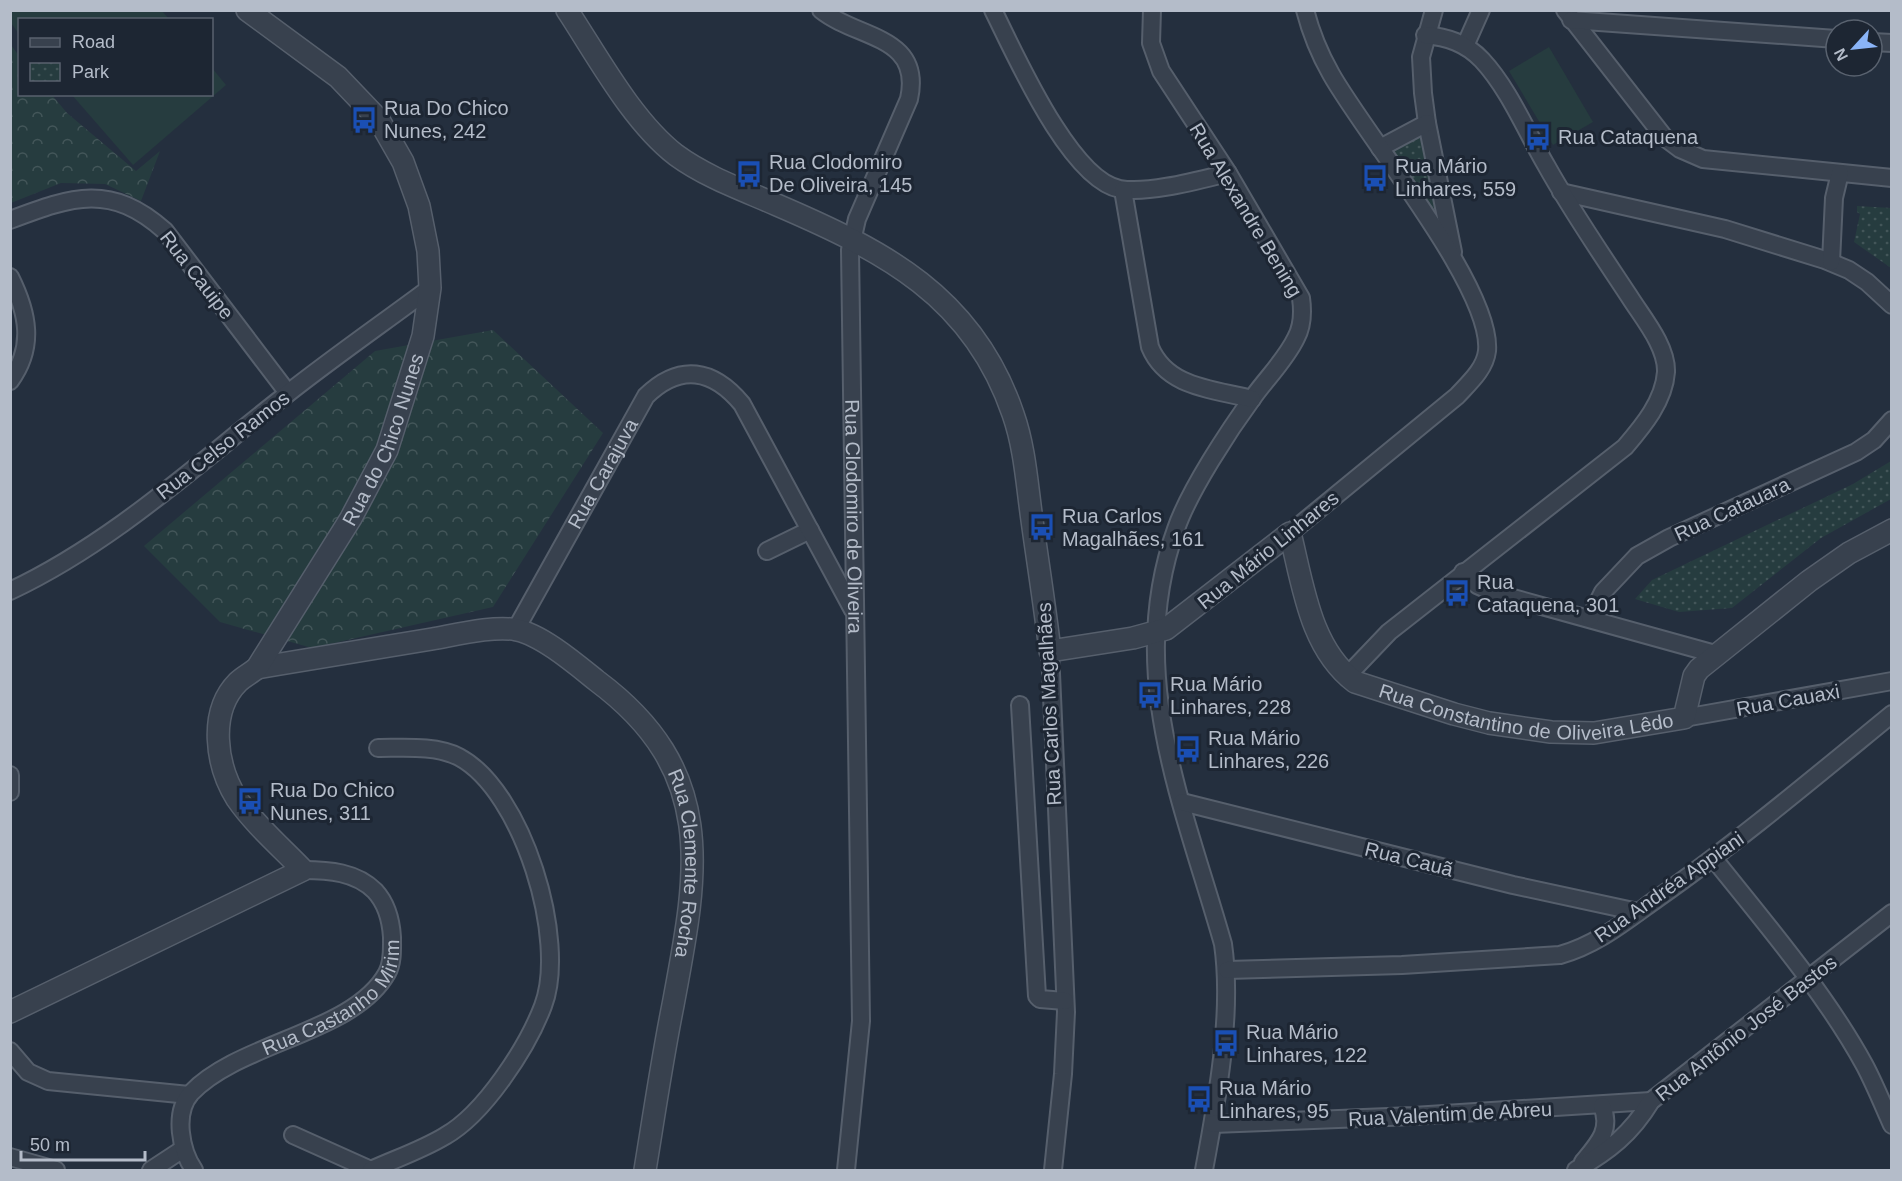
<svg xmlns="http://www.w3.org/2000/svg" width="1902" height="1181" font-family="Helvetica,sans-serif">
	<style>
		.grass { fill: #263c3f }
		.forest { fill: url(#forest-crowns) }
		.park { fill: url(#park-dots) }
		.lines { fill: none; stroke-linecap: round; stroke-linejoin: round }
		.minor-casing { stroke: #565f6c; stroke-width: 20 }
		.tertiary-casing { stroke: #565f6c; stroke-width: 24 }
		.minor { stroke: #38414e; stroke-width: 16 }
		.tertiary { stroke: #38414e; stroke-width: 21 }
		.labels { text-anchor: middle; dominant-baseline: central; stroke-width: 6; stroke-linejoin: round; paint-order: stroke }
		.poi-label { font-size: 20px; fill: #b4bcc9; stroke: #1d2633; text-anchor: start }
		.street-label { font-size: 20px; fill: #b4bcc9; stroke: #1d2633 }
	</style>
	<defs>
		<pattern id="forest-crowns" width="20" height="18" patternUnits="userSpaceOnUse" patternTransform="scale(1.5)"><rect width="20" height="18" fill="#263c3f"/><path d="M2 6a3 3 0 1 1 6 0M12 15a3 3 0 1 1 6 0" fill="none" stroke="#435659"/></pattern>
		<pattern id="park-dots" width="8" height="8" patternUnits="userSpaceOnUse" patternTransform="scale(1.5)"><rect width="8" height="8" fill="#263c3f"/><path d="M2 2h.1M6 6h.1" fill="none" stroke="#435659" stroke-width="1.8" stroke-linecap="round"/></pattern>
	</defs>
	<rect width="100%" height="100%" fill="#242f3e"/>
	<g class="grass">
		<polygon points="10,11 162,11 169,19 20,20 19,34 11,23"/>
		<polygon points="1549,47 1593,122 1553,145 1509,71"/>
		<polygon points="212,68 226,85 133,165 72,95 212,94"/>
	</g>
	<g class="forest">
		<polygon points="11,45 19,56 20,94 52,95 67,113 136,171 160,151 141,201 105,184 61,183 11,203"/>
		<polygon points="493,330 603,433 493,607 312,648 220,622 144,546 375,351"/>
	</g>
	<g class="park">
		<polygon points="1421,134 1442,230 1387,151"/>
		<polygon points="1857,206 1891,208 1891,268 1854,242 1860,214 1857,212"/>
		<polygon points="1891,461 1891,499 1821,538 1732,608 1679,612 1635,599 1652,580 1853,484"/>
	</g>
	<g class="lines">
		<defs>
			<g id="minor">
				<path id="s1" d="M821,10c36,29 102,25 88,89l-52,120 -7,31 11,771 -15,149"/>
				<path d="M993,10c22,44 77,170 127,179 29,5 79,-9 108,-16"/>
				<path d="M1152,10l-1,33 10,28 67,102 73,125c2,14 2,27 -5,40 -10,21 -29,40 -42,58 -25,34 -65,95 -78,133 -52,144 8,277 47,415 10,69 -6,157 -19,226"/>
				<polyline points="1434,10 1421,57 1423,93 1427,123 1453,252"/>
				<polyline points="1565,10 1664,137 1680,149 1703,159 1892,178"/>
				<polyline points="1571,20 1836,39"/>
				<polyline points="1872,42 1892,43"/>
				<polyline points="1465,46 1481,10"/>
				<polyline points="1380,148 1427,123"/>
				<path d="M1123,190l27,157c17,41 63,42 102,52"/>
				<polyline points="1561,192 1725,229 1825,260 1849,270 1867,282 1892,305"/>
				<path d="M10,220c63,-24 101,-37 155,11l123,162"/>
				<polyline points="1831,262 1834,198 1840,173"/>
				<path d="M10,277c18,36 25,70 0,104"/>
				<path d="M1290,533l167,-137c12,-13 28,-27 30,-45 6,-63 -122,-216 -156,-277 -12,-21 -20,-41 -26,-64"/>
				<polyline points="767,551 810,530"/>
				<polyline points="1463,572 1477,585 1495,593 1715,654"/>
				<path d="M10,591c104,-49 188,-128 277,-197 47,-37 96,-71 143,-106"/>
				<polyline points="1590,618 1603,592 1637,556 1669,538 1856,452 1874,440 1892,420"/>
				<path id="s2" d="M516,629l130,-233c34,-33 67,-27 96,8l111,206"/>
				<polyline points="1050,651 1066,1012 1063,1074 1053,1170"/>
				<path d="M1347,676l42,-44 236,-185c18,-21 39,-46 41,-75 1,-26 -24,-55 -37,-76 -29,-44 -58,-86 -83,-131 -20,-34 -37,-76 -64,-105 -16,-17 -35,-23 -57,-25"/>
				<polyline points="1020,705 1037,996 1040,999 1065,1001"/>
				<polyline points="1684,718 1892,681"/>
				<polyline points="10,775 10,792"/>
				<polyline points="1182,802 1513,885 1638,912"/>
				<path d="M1714,859c51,64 112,135 151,207 10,19 18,39 27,59"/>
				<path d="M1227,970l175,-5 158,-10c37,-10 67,-35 98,-57 81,-57 157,-121 234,-184"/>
				<polyline points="10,1051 28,1072 48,1081 189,1095"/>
				<polyline points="1213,1124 1413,1116 1651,1101"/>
				<polyline points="293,1135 371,1170"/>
				<polyline points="10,1157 56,1170"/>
				<path d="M1583,1162c15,-18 29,-32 19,-56"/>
				<polyline points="151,1170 183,1149"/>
				<path id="s3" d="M194,1170c-13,-19 -21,-57 -3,-77 48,-51 163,-60 196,-120 6,-10 5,-25 5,-36 -1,-16 -6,-34 -17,-46 -19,-19 -46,-21 -72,-21"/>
				<path d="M371,1170c24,-11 51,-20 74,-34 39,-22 82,-88 98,-130 25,-65 -20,-215 -84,-249 -23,-12 -56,-9 -81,-9"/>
				<path d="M1576,1170c33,-19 55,-36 75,-69l241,-188"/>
			</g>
			<g id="tertiary">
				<path id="s4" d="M567,10c31,47 65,111 109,145 30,22 67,35 101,50 107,46 196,91 236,209 12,34 14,71 19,106 6,44 13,87 18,131l83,-13 33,-9 124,-96c13,52 20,115 65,149l99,32 35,9 62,9 43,1 90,-15 10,-42 5,-7 110,-88 40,-28 43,-23"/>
				<path id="s5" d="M257,668c58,-10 116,-19 175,-29 23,-4 63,-14 85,-9 25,5 60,35 80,51 122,91 101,191 76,324 -11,55 -19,110 -28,165"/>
				<path id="s6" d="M10,1012l293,-142c-21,-22 -48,-45 -66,-71 -21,-33 -29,-87 1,-117 5,-5 13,-9 19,-14l94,-150 36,-68 36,-114 7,-48 -2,-37 -9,-45 -16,-44 -24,-42 -41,-43 -91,-67"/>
			</g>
		</defs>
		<use href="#minor" class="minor-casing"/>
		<use href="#tertiary" class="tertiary-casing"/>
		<use href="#minor" class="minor"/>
		<use href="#tertiary" class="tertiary"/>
	</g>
	<defs>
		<symbol id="bus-bare" viewBox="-9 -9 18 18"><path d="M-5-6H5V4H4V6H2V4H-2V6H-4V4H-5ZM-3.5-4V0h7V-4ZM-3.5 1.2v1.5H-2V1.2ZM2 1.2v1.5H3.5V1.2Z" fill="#1a4fb4" stroke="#1d2633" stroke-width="2.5" paint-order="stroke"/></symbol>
	</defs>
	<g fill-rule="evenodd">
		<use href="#bus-bare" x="345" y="101" width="38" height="38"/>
		<use href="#bus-bare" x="1519" y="118" width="38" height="38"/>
		<use href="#bus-bare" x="730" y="155" width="38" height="38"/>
		<use href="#bus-bare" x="1356" y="159" width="38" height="38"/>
		<use href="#bus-bare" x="1023" y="508" width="38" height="38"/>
		<use href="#bus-bare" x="1438" y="574" width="38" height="38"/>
		<use href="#bus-bare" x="1131" y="676" width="38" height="38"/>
		<use href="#bus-bare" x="1169" y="730" width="38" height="38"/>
		<use href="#bus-bare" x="231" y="782" width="38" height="38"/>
		<use href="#bus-bare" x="1207" y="1024" width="38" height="38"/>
		<use href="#bus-bare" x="1180" y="1080" width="38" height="38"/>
	</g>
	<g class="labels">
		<g class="poi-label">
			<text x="384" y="108">Rua Do Chico<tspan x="384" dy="23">Nunes, 242</tspan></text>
			<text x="1558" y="137">Rua Cataquena</text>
			<text x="769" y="162">Rua Clodomiro<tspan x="769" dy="23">De Oliveira, 145</tspan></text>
			<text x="1395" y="166">Rua Mário<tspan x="1395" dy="23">Linhares, 559</tspan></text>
			<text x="1062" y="516">Rua Carlos<tspan x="1062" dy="23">Magalhães, 161</tspan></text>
			<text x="1477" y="582">Rua<tspan x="1477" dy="23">Cataquena, 301</tspan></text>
			<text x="1170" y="684">Rua Mário<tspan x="1170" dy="23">Linhares, 228</tspan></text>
			<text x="1208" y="738">Rua Mário<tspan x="1208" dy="23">Linhares, 226</tspan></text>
			<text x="270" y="790">Rua Do Chico<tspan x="270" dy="23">Nunes, 311</tspan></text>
			<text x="1246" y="1032">Rua Mário<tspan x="1246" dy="23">Linhares, 122</tspan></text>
			<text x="1219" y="1088">Rua Mário<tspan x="1219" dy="23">Linhares, 95</tspan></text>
		</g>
		<g class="street-label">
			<text transform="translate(1246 210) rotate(59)">Rua Alexandre Bening</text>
			<text transform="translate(197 275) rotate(52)">Rua Cauipe</text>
			<text stroke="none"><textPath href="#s6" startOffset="834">Rua do Chico Nunes</textPath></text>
			<text transform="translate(223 445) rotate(-38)">Rua Celso Ramos</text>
			<text stroke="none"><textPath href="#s2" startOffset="178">Rua Carajuva</textPath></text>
			<text transform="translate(1732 509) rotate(-25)">Rua Catauara</text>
			<text stroke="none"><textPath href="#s1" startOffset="568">Rua Clodomiro de Oliveira</textPath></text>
			<text transform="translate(1268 550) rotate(-39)">Rua Mário Linhares</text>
			<text transform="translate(1788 700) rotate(-10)">Rua Cauaxi</text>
			<text stroke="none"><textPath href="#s4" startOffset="1479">Rua Constantino de Oliveira Lêdo</textPath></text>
			<text transform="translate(1049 704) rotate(-93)">Rua Carlos Magalhães</text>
			<text transform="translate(1409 859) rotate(14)">Rua Cauã</text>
			<text stroke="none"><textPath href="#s5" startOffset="573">Rua Clemente Rocha</textPath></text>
			<text transform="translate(1669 887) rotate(-35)">Rua Andréa Appiani</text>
			<text stroke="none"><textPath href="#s3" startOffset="258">Rua Castanho Mirim</textPath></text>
			<text transform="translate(1746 1028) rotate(-38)">Rua Antônio José Bastos</text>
			<text transform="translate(1450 1114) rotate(-3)">Rua Valentim de Abreu</text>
		</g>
	</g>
	<rect width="1902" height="1181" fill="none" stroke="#b4bcc9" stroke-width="24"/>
	<rect x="18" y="18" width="195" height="78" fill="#1d2633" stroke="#59626f" stroke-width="1.5"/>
	<rect x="30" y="38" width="30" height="9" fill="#38414e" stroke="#59626f" stroke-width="1.5"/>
	<text x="72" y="48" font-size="18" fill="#b4bcc9">Road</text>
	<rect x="30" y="63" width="30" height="18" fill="url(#park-dots)" stroke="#59626f" stroke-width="1.5"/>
	<text x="72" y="78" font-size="18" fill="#b4bcc9">Park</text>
	<g transform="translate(1854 48) rotate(243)"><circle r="28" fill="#1d2633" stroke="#59626f" stroke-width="1.5"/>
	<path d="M0-4.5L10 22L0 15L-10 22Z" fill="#8ab4f8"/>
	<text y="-9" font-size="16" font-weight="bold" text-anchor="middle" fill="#b4bcc9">N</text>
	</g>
	<path d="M21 1151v9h124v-9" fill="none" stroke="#b4bcc9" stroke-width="3"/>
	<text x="30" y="1151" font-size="18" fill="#b4bcc9" stroke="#1d2633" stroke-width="4.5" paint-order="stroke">50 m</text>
</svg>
